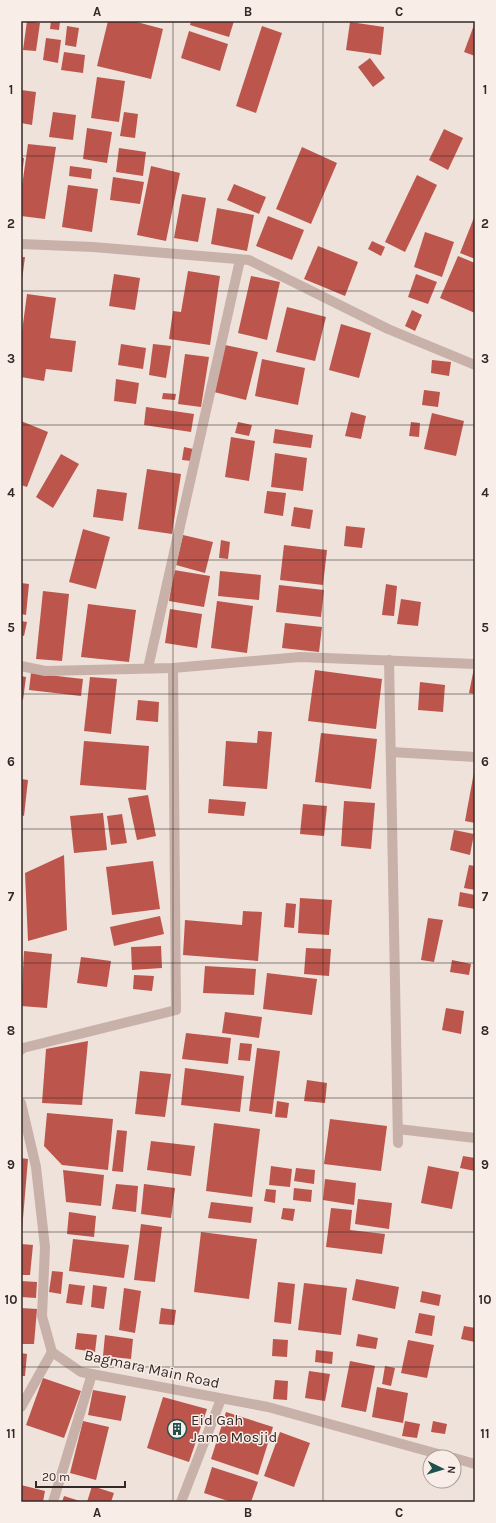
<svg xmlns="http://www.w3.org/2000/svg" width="496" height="1523" font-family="Karla,sans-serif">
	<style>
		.building { fill: #bc554c }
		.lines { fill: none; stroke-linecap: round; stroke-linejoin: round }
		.minor { stroke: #c7b1a8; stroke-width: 10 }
		.grid { fill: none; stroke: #342927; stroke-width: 1; stroke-opacity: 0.55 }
		.labels { text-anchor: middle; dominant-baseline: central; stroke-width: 3; stroke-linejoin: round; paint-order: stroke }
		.street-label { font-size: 15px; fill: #342927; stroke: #f8ede7 }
		.poi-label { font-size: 15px; fill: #342927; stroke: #f8ede7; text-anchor: start }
		.neatline { fill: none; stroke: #342927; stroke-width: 1.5 }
		.grid-label { font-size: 13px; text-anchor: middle; font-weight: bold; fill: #342927 }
	</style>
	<rect width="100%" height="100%" fill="#efe2db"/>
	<g class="building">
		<polygon points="27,21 40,23 36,51 23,50"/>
		<polygon points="51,21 60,21 59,30 50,29"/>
		<polygon points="108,21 133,21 163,29 151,79 97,66"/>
		<polygon points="191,21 234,21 229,37 190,25"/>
		<polygon points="350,22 384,27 381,55 346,50"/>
		<polygon points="474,25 475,25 475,56 464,52"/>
		<polygon points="67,26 79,28 76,47 65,45"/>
		<polygon points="262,26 282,33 256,113 236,106"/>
		<polygon points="189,31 228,44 220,71 181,58"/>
		<polygon points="46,38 61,40 58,63 43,60"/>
		<polygon points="64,52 85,55 83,73 61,70"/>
		<polygon points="370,58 385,78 373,87 358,67"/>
		<polygon points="97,77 125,81 119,122 91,118"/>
		<polygon points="21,90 36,92 32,125 21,123"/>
		<polygon points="53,112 76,115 73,140 49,137"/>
		<polygon points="124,112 138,114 135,138 120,136"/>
		<polygon points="87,128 112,132 107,163 83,159"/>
		<polygon points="444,129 463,138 448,170 429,160"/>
		<polygon points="28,144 56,147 45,219 21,216 21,193"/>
		<polygon points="302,147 337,163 311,224 276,209"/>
		<polygon points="119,148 146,152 143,176 116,172"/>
		<polygon points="21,158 24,158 22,176 21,176"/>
		<polygon points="70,166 92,169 91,179 69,176"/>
		<polygon points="151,166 180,173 166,241 137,235"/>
		<polygon points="417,175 437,185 405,252 385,242"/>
		<polygon points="113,177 144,182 140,204 110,200"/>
		<polygon points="234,184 266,197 259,214 227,200"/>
		<polygon points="68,185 98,189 92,232 62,227"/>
		<polygon points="182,194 206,198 198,242 174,238"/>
		<polygon points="217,208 254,215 247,251 211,244"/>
		<polygon points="475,215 475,259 460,253"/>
		<polygon points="268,216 304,230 292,260 256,246"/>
		<polygon points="425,232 454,242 442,277 414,267"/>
		<polygon points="372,241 385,247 381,256 368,249"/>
		<polygon points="318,246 358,262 345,296 304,279"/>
		<polygon points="458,256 475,263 475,313 440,298"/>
		<polygon points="21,257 25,257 22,280 21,280"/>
		<polygon points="188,271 220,276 210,345 169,339 173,311 181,312"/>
		<polygon points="114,274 140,278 135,310 109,306"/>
		<polygon points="416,274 437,282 428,304 408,297"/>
		<polygon points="251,276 280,282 267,340 238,333"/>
		<polygon points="27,294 56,298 50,338 76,341 72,372 46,369 44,381 21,377 21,339"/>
		<polygon points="287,307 326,317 315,361 276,352"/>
		<polygon points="412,310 422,315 415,331 405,326"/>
		<polygon points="341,324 371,333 359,378 329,370"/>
		<polygon points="121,344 146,348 143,369 118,365"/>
		<polygon points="153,344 171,346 166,378 149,375"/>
		<polygon points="225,345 258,352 246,400 214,392"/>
		<polygon points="185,354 209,357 201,407 178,404"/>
		<polygon points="262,359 305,368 298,405 255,396"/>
		<polygon points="432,360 451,362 449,376 431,373"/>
		<polygon points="116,379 139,383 136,404 114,401"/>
		<polygon points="424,390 440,392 438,407 422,405"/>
		<polygon points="163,393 176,394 175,400 162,399"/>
		<polygon points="146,407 194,414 191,432 144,425"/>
		<polygon points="351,412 366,416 361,439 345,436"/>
		<polygon points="432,413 464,421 456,456 424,449"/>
		<polygon points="21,421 48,432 27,487 21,485"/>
		<polygon points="238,422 252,425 249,436 235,433"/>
		<polygon points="411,422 420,423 419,437 409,436"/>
		<polygon points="275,429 313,435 311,448 273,443"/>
		<polygon points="231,437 255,441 249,481 225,477"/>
		<polygon points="184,447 193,449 191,461 182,460"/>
		<polygon points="275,453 307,458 303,491 271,487"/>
		<polygon points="61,454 79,464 53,508 36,497"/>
		<polygon points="147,469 181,474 172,534 138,529"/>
		<polygon points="97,489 127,493 123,521 93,517"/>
		<polygon points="267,491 286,493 283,516 264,513"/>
		<polygon points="294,507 313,510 310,529 291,526"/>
		<polygon points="346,526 365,528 362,548 344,546"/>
		<polygon points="83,529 110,537 96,589 69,582"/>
		<polygon points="183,535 213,542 205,573 176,565"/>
		<polygon points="221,540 230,542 228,559 219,558"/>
		<polygon points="284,545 327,550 323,585 280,580"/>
		<polygon points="174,570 210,576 204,607 169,601"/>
		<polygon points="220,571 261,575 259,600 218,596"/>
		<polygon points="21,583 29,584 26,615 21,614"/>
		<polygon points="386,584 397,586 394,616 382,615"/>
		<polygon points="279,585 324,590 321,617 276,612"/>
		<polygon points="43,591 69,594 62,661 36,659"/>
		<polygon points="401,599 421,602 418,626 397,624"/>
		<polygon points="217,601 253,606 247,653 211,648"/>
		<polygon points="88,604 136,610 129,662 81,657"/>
		<polygon points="170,609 202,614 197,648 165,643"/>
		<polygon points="21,621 27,622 24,636 21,635"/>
		<polygon points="285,623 322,627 319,652 282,648"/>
		<polygon points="474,668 475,668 475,694 469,693"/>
		<polygon points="315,670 382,679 376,729 308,721"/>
		<polygon points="31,673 83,679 81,696 29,690"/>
		<polygon points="21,676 26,677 23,700 21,699"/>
		<polygon points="90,677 117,679 111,734 84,731"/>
		<polygon points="420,682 445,685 443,712 418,710"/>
		<polygon points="138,700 159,702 158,722 136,720"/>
		<polygon points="258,731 272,732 267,789 223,786 226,741 257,743"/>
		<polygon points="321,733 377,739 371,789 315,782"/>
		<polygon points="84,741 149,746 146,790 80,785"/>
		<polygon points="474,772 475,772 475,823 465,821"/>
		<polygon points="21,779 28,780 24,816 21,815"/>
		<polygon points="148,795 156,836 137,840 128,798"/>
		<polygon points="209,799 246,802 244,816 208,813"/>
		<polygon points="344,801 375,803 371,849 341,846"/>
		<polygon points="303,804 327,806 324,836 300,834"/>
		<polygon points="103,813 107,850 74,853 70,816"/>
		<polygon points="122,814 127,843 111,845 107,816"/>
		<polygon points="454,830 474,834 470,855 450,850"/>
		<polygon points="64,855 67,930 28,941 25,873"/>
		<polygon points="153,861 160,909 112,915 106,867"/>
		<polygon points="469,865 475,866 475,890 464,888"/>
		<polygon points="460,892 475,895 475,909 458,906"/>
		<polygon points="300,898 332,900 329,935 298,933"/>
		<polygon points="286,903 296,904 294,928 284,927"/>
		<polygon points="243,911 262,912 258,961 183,955 185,920 242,925"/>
		<polygon points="160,916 164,934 114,946 110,927"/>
		<polygon points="428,918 443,920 434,962 421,960"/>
		<polygon points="161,946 162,968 132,970 131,947"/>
		<polygon points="306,948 331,949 329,976 304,974"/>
		<polygon points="24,951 52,954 47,1008 21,1006"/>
		<polygon points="81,957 111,961 107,987 77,983"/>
		<polygon points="452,960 471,964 469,975 450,972"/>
		<polygon points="205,966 256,969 254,995 203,993"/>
		<polygon points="267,973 317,979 312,1015 263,1009"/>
		<polygon points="134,975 154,976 152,991 133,989"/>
		<polygon points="446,1008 464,1011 461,1034 442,1030"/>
		<polygon points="225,1012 262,1017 259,1038 222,1033"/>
		<polygon points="186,1033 231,1038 228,1064 182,1059"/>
		<polygon points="88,1041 82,1105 42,1103 46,1049"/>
		<polygon points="240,1043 252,1044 250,1061 238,1060"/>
		<polygon points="257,1048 280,1051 272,1114 249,1111"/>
		<polygon points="185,1068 244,1076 240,1112 181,1105"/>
		<polygon points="140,1071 171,1074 165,1117 135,1114"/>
		<polygon points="307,1080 327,1083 325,1103 304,1101"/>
		<polygon points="277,1101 289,1103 287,1118 275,1117"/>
		<polygon points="47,1113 113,1119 108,1170 62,1165 44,1146"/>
		<polygon points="330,1119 387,1126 381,1171 324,1164"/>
		<polygon points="214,1123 260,1129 252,1197 206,1191"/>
		<polygon points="117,1130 127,1131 123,1172 112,1171"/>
		<polygon points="151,1141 195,1146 191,1176 147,1170"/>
		<polygon points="463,1156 475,1158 475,1171 460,1168"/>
		<polygon points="21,1158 28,1159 22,1230 21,1230"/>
		<polygon points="271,1166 292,1169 290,1187 269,1185"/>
		<polygon points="428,1166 459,1172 452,1209 421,1203"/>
		<polygon points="296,1168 315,1170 314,1184 294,1181"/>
		<polygon points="63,1170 104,1175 101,1206 66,1202"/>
		<polygon points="325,1179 356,1183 354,1205 323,1200"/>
		<polygon points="116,1184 138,1186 136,1212 112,1209"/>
		<polygon points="144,1184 175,1188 171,1218 141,1214"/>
		<polygon points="294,1188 312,1190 311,1202 293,1200"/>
		<polygon points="266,1189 276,1190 275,1203 264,1201"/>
		<polygon points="358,1199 392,1203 389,1229 355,1224"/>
		<polygon points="211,1202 253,1207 251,1223 208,1218"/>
		<polygon points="283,1208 295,1209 293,1221 281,1219"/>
		<polygon points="331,1208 352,1210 350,1230 385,1234 382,1254 326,1247"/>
		<polygon points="69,1212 96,1216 94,1237 67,1234"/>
		<polygon points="141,1224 162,1227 155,1282 134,1280"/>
		<polygon points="201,1232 257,1239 249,1299 194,1292"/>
		<polygon points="73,1239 129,1245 124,1278 69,1271"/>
		<polygon points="21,1244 33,1245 30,1275 21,1275"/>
		<polygon points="52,1271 63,1272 61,1294 49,1292"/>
		<polygon points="356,1279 399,1287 395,1309 352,1300"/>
		<polygon points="21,1281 37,1282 36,1298 21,1297"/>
		<polygon points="278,1282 295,1284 291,1324 274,1322"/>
		<polygon points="304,1283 347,1288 341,1335 298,1330"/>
		<polygon points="69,1284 85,1286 82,1305 66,1303"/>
		<polygon points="93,1285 107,1287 104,1309 91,1307"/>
		<polygon points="124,1288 141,1291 135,1333 119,1330"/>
		<polygon points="422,1291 441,1295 439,1306 420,1302"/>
		<polygon points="21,1308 37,1309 34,1344 21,1344"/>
		<polygon points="161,1308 176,1310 174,1325 159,1324"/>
		<polygon points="419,1313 435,1316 432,1336 415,1333"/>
		<polygon points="464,1326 475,1328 475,1342 461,1339"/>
		<polygon points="77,1333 97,1335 95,1352 75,1349"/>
		<polygon points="358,1334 378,1338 376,1349 356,1346"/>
		<polygon points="105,1335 133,1339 131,1359 103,1356"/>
		<polygon points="273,1339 288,1340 287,1357 272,1356"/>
		<polygon points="408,1340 434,1345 427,1378 401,1373"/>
		<polygon points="316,1350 333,1352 332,1364 315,1362"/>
		<polygon points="21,1353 27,1354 25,1376 21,1376"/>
		<polygon points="350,1361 375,1366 366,1412 341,1407"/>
		<polygon points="385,1366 395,1368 391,1386 382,1384"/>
		<polygon points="309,1371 330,1374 325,1401 305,1398"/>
		<polygon points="43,1378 81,1391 64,1438 26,1425"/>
		<polygon points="275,1380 288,1381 287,1400 273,1399"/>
		<polygon points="377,1387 408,1393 403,1423 372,1417"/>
		<polygon points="93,1390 126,1396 121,1421 88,1415"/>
		<polygon points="163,1397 207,1409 189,1462 147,1448"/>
		<polygon points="226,1412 273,1427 258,1475 211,1459"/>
		<polygon points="83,1421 109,1427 96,1480 70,1473"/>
		<polygon points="405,1421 420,1424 417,1438 402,1436"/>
		<polygon points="433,1421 447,1424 445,1434 431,1432"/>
		<polygon points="280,1432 310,1443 294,1487 264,1476"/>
		<polygon points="212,1467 258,1482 251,1502 231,1502 204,1493"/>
		<polygon points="21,1485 45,1491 43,1502 21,1502"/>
		<polygon points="92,1486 114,1493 111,1502 87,1502"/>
		<polygon points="64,1496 83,1502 62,1502"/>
	</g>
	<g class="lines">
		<g class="minor">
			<polyline points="21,244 93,247 249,260 388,329 475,365"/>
			<polyline points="389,660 398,1143"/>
			<polyline points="21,666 45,671 173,668 300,657 475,664"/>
			<polyline points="148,668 240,260"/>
			<polyline points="391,752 475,757"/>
			<polyline points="21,1050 23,1048 176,1010 173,668"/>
			<polyline points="21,1103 36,1167 45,1247 42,1316 52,1352 81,1372 268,1407 449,1457"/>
			<polyline points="398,1129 475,1138"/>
			<polyline points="21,1407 52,1352"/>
			<polyline points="454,1458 475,1464"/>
			<polyline points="53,1502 92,1374"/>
			<polyline points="181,1502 221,1399"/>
		</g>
	</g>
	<path class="grid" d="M173,21v1481M323,21v1481M21,156h454M21,291h454M21,425h454M21,560h454M21,694h454M21,829h454M21,963h454M21,1098h454M21,1232h454M21,1367h454"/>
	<defs>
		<symbol id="building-ring" viewBox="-11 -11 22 22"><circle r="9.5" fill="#f8ede7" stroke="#20524d" stroke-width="1.5"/><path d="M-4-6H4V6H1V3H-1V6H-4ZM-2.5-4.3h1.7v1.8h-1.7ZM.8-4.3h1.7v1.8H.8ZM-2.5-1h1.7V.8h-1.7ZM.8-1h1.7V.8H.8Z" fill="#20524d"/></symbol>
	</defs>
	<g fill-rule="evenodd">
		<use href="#building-ring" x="166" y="1418" width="22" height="22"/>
	</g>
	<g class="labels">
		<g class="street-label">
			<text transform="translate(152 1369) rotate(12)">Bagmara Main Road</text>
		</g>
		<g class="poi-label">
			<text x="191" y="1420">Eid Gah<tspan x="191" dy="17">Jame Mosjid</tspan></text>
		</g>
	</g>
	<rect width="496" height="1523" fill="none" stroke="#f8ede7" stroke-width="44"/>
	<g transform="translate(442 1469) rotate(95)"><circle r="19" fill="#f8ede7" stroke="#aa9f9a"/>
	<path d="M0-3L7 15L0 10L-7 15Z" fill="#20524d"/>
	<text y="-6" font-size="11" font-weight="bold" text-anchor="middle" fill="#342927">N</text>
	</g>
	<path d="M36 1481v6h89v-6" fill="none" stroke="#342927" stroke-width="2"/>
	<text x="42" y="1481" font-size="12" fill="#342927" stroke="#f8ede7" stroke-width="3" paint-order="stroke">20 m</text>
	<rect x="22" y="22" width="452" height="1479" class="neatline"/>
	<g class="grid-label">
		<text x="97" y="16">A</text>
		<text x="248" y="16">B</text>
		<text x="399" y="16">C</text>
		<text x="11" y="94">1</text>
		<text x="485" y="94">1</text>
		<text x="11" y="228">2</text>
		<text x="485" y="228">2</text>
		<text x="11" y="363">3</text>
		<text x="485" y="363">3</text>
		<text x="11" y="497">4</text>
		<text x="485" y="497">4</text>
		<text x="11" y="632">5</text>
		<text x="485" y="632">5</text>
		<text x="11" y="766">6</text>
		<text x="485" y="766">6</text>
		<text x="11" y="901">7</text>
		<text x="485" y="901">7</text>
		<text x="11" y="1035">8</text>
		<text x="485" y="1035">8</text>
		<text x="11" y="1169">9</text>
		<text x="485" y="1169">9</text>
		<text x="11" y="1304">10</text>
		<text x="485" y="1304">10</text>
		<text x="11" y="1438">11</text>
		<text x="485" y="1438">11</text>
		<text x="97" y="1517">A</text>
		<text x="248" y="1517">B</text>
		<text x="399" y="1517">C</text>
	</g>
</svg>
